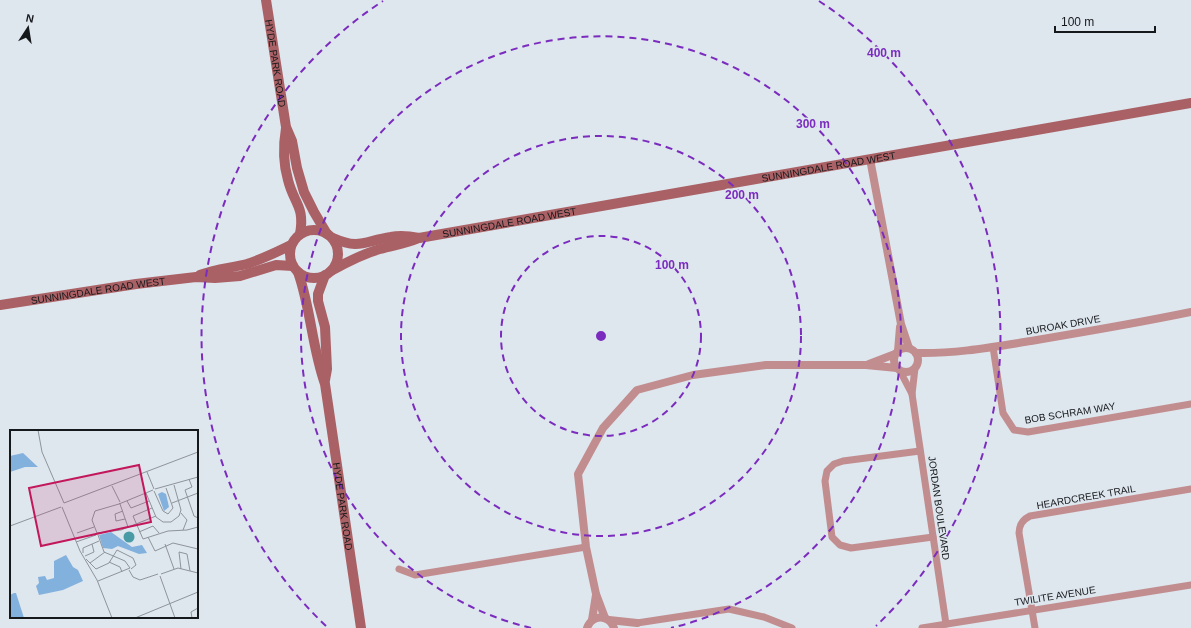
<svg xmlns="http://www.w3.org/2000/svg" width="1191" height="628" font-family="Arial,sans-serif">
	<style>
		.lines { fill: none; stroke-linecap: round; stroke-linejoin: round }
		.minor { stroke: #c18d8f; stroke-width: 7 }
		.tertiary { stroke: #c18d8f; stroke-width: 8 }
		.secondary { stroke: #aa6165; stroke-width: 10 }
		.ring { fill: none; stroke: #7b2cbf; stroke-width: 2; stroke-dasharray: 7 5 }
		.labels { text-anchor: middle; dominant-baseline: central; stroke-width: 3; stroke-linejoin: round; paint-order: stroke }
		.street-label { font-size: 10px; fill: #16191c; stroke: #dee6ee }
		.inset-road { fill: none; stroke: #8e949a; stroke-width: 1 }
		.view { fill: #c2185b; fill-opacity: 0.15; stroke: #c2185b; stroke-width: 2 }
		.inset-edge { fill: none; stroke: #16191c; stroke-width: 2 }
		.centre { fill: #7b2cbf; stroke: #dee6ee; stroke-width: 2 }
		.ring-label { font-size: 12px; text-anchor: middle; font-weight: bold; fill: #7b2cbf; stroke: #dee6ee; stroke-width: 3; stroke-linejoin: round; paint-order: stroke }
	</style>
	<rect width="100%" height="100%" fill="#dee6ee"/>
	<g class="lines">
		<g class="minor">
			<polyline points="993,347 1003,413 1014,430 1028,432 1191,404"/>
			<polyline points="915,368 912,394 946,624"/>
			<polyline points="900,371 912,394"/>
			<polyline points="920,451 843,461 834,464 827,471 825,481 832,537 840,545 851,548 933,537"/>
			<polyline points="399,569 415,575 586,547"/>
			<polyline points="637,623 729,609 764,617 792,628"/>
			<polyline points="922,628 1191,585"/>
			<path d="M1035,628l-16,-95c0,-8 3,-13 11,-17l161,-27"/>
		</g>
		<g class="tertiary">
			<polyline points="870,159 901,324 909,348"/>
			<circle cx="906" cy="360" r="12"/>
			<polyline points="898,351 900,327"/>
			<path d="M916,353c39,1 77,-6 115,-12 54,-9 107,-18 160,-29"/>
			<polyline points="869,364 895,354"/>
			<polyline points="605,618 596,594 586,547 578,474 603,428 637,390 693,375 766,365 866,365 897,368"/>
			<polyline points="592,620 596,595"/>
			<polyline points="609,620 637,623"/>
			<path d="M587,628c5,-14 22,-14 27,0"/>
		</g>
		<g class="secondary">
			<path id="s1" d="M266,0l20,127 6,14 5,27 7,24 10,20 13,22"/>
			<path d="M286,128c-3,18 -3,35 2,52 6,24 17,26 12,54"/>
			<circle cx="314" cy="254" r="24"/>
			<path d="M333,238c27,12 31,3 58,-1 9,-2 18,-1 28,1"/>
			<path id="s2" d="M331,271c16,-9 31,-17 49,-22 14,-4 25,-5 39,-11l772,-135"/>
			<path id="s3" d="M298,272c13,37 14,76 27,112l36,244"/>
			<path d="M200,275c15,-6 31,-7 47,-11 15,-5 30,-12 44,-19"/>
			<polyline points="325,275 318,294 318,301 325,327 327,369 325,380"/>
			<path id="s4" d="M0,305l136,-21 60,-7 19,1 25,-2 36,-11 17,1"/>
		</g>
	</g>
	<g class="ring">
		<circle cx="601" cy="336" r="100"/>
		<circle cx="601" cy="336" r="200"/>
		<path d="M531 628A300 300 0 1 1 671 628"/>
		<path d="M326 626A400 400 0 0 1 383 1M819 1A400 400 0 0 1 876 626"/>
	</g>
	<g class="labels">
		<g class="street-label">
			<text stroke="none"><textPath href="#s1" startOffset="64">HYDE PARK ROAD</textPath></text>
			<text stroke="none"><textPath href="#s2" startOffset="510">SUNNINGDALE ROAD WEST</textPath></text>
			<text stroke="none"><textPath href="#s2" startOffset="186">SUNNINGDALE ROAD WEST</textPath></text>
			<text stroke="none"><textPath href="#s4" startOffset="99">SUNNINGDALE ROAD WEST</textPath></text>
			<text transform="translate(1063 325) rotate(-10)">BUROAK DRIVE</text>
			<text transform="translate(1070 413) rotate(-9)">BOB SCHRAM WAY</text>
			<text transform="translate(1086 497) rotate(-10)">HEARDCREEK TRAIL</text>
			<text stroke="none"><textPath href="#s3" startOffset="239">HYDE PARK ROAD</textPath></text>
			<text transform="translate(939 508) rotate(82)">JORDAN BOULEVARD</text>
			<text transform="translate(1055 596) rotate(-9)">TWILITE AVENUE</text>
		</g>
	</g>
	<g transform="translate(10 430)">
		<rect width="188" height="188" fill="#dee6ee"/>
		<path d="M13,23l15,14h-13l-15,5v-16zM152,62l4,2 3,13 -5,4 -6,-17zM101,102l21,15 10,-2 5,8 -8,1 -21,-8 -6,3 -9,-1 -4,-13zM56,125l7,12 5,3 5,11 -20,9 -24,5 -3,-9 3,-3 -1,-6 7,-1 2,4 7,-2v-17zM4,163h2l8,25h-13l-1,-3v-20z" fill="#83b1dd"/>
		<path d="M113.5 107a5.5 5.5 0 1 1 11 0a5.5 5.5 0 1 1-11 0Z" fill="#499ba6"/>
		<path class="inset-road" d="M28,0l4,22 22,51M137,42l7,17M179,49l3,8 -7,3 9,26 4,2M102,56l8,16M145,59l43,-12M144,61l9,20 5,3 5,-6 -7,-20M136,63l10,24 7,5h8l8,-6 2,-6 -7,-25M117,71l4,7 18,-7M54,73l134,-51M110,73l-1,1 34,-14M162,73l26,-10M110,74l8,23M52,77l18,44 17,29 15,38M142,78l-19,8 10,23 25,-8 19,-1 11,-3M113,81l-8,3 1,7 9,-2M171,83l6,7 -4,10M0,96l51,-19M129,102l14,-6 6,7M67,103l17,-6M87,103l24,-3 35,-14M87,103l-5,-13 3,-9 24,-7M88,105l6,17 21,9 5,7M138,107l7,14 18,-8 25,6M66,112l20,-7M155,114l9,25M73,123v-5l16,-7M75,126l9,-4 -2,-8M76,129l10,10 13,-6 8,-13 16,8 3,7 -5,4M99,132l11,5 2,5M80,133l15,-11M171,139l-2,-17 8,2 3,17M119,140l4,7 7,3 18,-6M151,144l17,-6 20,5M150,146l15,42M88,151l32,-13M125,188l63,-26M182,188l-1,-6 7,-4"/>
		<path class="view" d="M129,35l12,57 -110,24 -12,-58z"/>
		<rect width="188" height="188" class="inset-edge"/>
	</g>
	<circle cx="601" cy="336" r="6" class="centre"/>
	<g class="ring-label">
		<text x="884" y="57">400 m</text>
		<text x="813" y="128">300 m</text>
		<text x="742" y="199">200 m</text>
		<text x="672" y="269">100 m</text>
	</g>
	<g transform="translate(28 28) rotate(12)" stroke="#dee6ee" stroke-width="3" paint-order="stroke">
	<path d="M0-3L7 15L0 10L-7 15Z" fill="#16191c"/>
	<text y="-6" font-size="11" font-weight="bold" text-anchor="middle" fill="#16191c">N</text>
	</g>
	<path d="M1055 26v6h100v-6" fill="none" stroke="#16191c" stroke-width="2"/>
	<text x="1061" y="26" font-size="12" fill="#16191c" stroke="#dee6ee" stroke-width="3" paint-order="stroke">100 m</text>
</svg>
